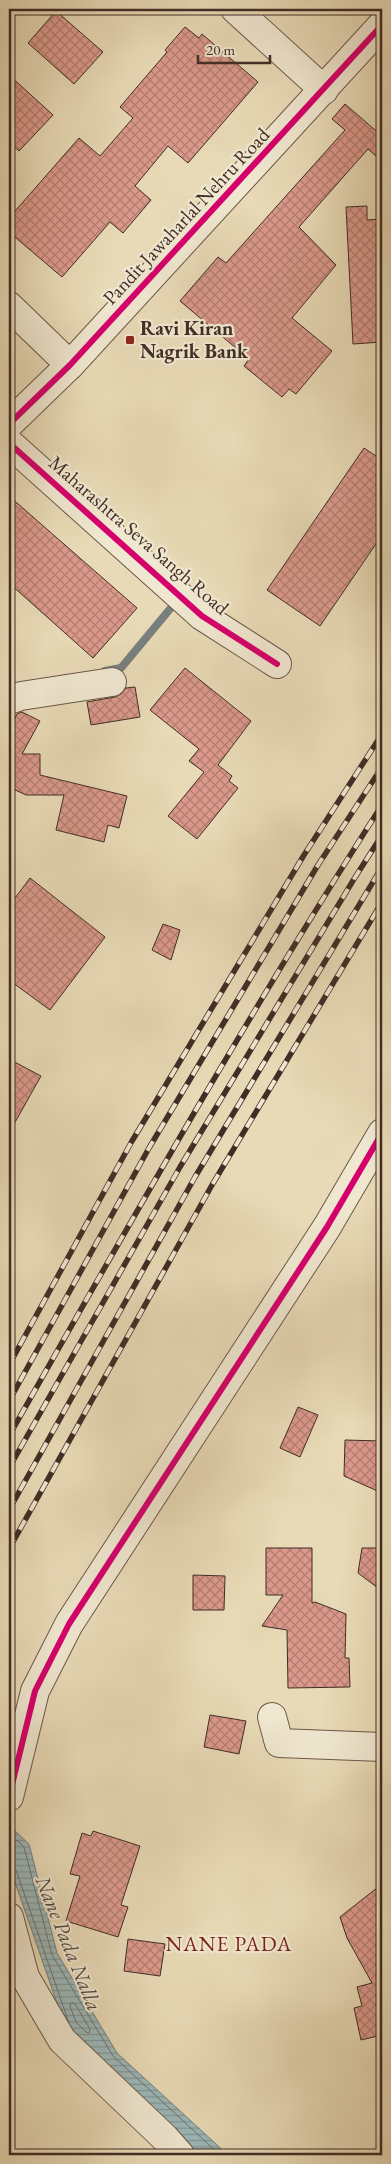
<svg xmlns="http://www.w3.org/2000/svg" width="391" height="2164" font-family="'EB Garamond',serif">
	<style>
		.water { fill: url(#water-rules); stroke: #78807e }
		.lines { fill: none; stroke-linecap: round; stroke-linejoin: round }
		.shore { stroke: #6e7270; stroke-width: 1 }
		.stream { stroke: #78807e; stroke-width: 8 }
		.building { fill: url(#building-cross-hatch); stroke: #412d26 }
		.minor-casing { stroke: #6b584a; stroke-width: 30 }
		.minor { stroke: #f0e7d0; stroke-width: 28 }
		.rail-casing { stroke: #412d26; stroke-width: 5.5 }
		.rail { stroke: #f0e7d0; stroke-width: 4; stroke-dasharray: 11; stroke-linecap: butt }
		.cycleway-casing { stroke: #f0e7d0; stroke-width: 9 }
		.cycleway { stroke: #d6006c; stroke-width: 6 }
		.poi-dot { fill: #8f2418; stroke: #f0e7d0; stroke-width: 2 }
		.labels { text-anchor: middle; dominant-baseline: central; stroke-width: 4.5; stroke-linejoin: round; paint-order: stroke }
		.street-label { font-size: 20px; fill: #412d26; stroke: #f0e7d0 }
		.poi-label { font-size: 20px; font-weight: bold; fill: #412d26; stroke: #f0e7d0; text-anchor: start }
		.water-label { font-size: 21px; font-style: italic; fill: #534943; stroke: #f0e7d0 }
		.neighbourhood-label { font-size: 21px; letter-spacing: 1px; fill: #7a1f14; stroke: #f0e7d0 }
	</style>
	<defs>
		<pattern id="water-rules" width="6" height="5" patternUnits="userSpaceOnUse" patternTransform="scale(1.25)"><rect width="6" height="5" fill="#9cb8b9"/><path d="M0 2.5h6" fill="none" stroke="#819696"/></pattern>
		<pattern id="building-cross-hatch" width="8" height="8" patternUnits="userSpaceOnUse" patternTransform="scale(1.25)"><rect width="8" height="8" fill="#db998b"/><path d="M0 0l8 8M0 8l8-8" fill="none" stroke="#b37d71"/></pattern>
	</defs>
	<rect width="100%" height="100%" fill="#e8dab6"/>
	<filter id="stains"><feTurbulence type="fractalNoise" baseFrequency=".004" numOctaves="4"/><feColorMatrix values="0 0 0 0 .2 0 0 0 0 .09 0 0 0 0 .02 0 0 0 .5 -.17"/></filter>
	<radialGradient id="worn" r=".72"><stop offset=".6" stop-color="#630" stop-opacity="0"/><stop offset="1" stop-color="#630" stop-opacity=".3"/></radialGradient>
	<polygon class="water" points="13,1829 29,1844 57,1953 117,2053 228,2155 194,2155 66,2029 9,1865 9,1844"/>
	<g class="lines">
		<g class="shore">
			<polyline points="9,1842 17,1840 24,1847 52,1955 113,2056 220,2155"/>
			<polyline points="9,1866 16,1870 69,2023"/>
			<polygon points="72,2003 75,2004 90,2029 89,2033 86,2032 76,2022 70,2006"/>
		</g>
		<polyline class="stream" points="105,671 121,668 170,609"/>
	</g>
	<g class="building">
		<polygon points="56,11 103,52 74,84 28,43"/>
		<polygon points="185,27 199,38 202,34 258,82 188,163 168,146 135,186 151,200 123,233 110,222 62,277 9,232 9,218 79,138 100,156 133,118 120,107 167,52 165,50"/>
		<polygon points="9,75 53,115 19,151 9,142"/>
		<polygon points="345,104 382,136 382,161 368,149 299,227 336,265 292,318 332,351 296,394 289,389 282,397 244,366 249,359 180,301 218,257 226,263 345,130 332,119"/>
		<polygon points="367,206 367,220 380,219 382,251 382,342 353,344 346,207"/>
		<polygon points="364,448 382,460 382,535 320,626 267,590"/>
		<polygon points="9,496 137,608 93,658 9,583"/>
		<polygon points="185,668 251,721 218,765 232,776 229,781 238,788 197,839 168,816 204,772 189,761 199,749 150,710"/>
		<polygon points="135,687 140,717 91,725 87,702 115,697 121,694 126,688"/>
		<polygon points="22,712 40,721 22,754 40,754 40,775 127,796 119,828 108,825 104,842 56,830 64,795 26,795 9,787 9,729 17,714"/>
		<polygon points="30,878 105,937 50,1010 9,980 9,906"/>
		<polygon points="163,924 180,930 171,960 152,950"/>
		<polygon points="9,1059 41,1076 9,1133"/>
		<polygon points="298,1407 318,1415 300,1457 280,1448"/>
		<polygon points="345,1440 382,1441 382,1493 344,1476"/>
		<polygon points="266,1548 312,1548 312,1603 315,1602 346,1614 345,1658 349,1658 350,1687 288,1688 287,1630 262,1626 283,1595 266,1595"/>
		<polygon points="362,1548 382,1548 382,1591 358,1573"/>
		<polygon points="193,1575 225,1576 224,1610 193,1610"/>
		<polygon points="210,1715 246,1721 239,1754 204,1747"/>
		<polygon points="93,1831 140,1846 121,1905 128,1907 118,1937 66,1921 80,1876 70,1874 82,1833 91,1836"/>
		<polygon points="382,1884 382,2035 361,2040 354,2008 362,2006 357,1987 372,1983 347,1938 340,1917"/>
		<polygon points="128,1939 165,1944 160,1976 124,1971"/>
	</g>
	<g class="lines">
		<defs>
			<g id="minor">
				<polyline points="235,9 324,90"/>
				<polyline points="9,306 70,365"/>
				<polyline points="9,424 70,365 382,25"/>
				<polyline points="9,443 202,616 277,664"/>
				<polyline points="9,700 21,696 112,682"/>
				<polyline points="272,1717 279,1743 382,1747"/>
				<polyline points="9,1797 35,1691 69,1624 327,1227 382,1133"/>
				<polyline points="9,1917 25,1977 62,2040 165,2138 180,2155"/>
			</g>
		</defs>
		<use href="#minor" class="minor-casing"/>
		<use href="#minor" class="minor"/>
		<defs>
			<g id="rail">
				<polyline points="9,1365 132,1141 304,855 382,734"/>
				<polyline points="9,1401 149,1148 318,865 382,767"/>
				<path d="M9,1436c120,-212 241,-425 373,-631"/>
				<polyline points="9,1468 180,1167 354,879 382,835"/>
				<polyline points="9,1510 195,1177 382,867"/>
				<polyline points="9,1549 212,1185 382,902"/>
			</g>
		</defs>
		<use href="#rail" class="rail-casing"/>
		<use href="#rail" class="rail"/>
		<defs>
			<g id="cycleway">
				<polyline points="9,424 70,365 382,25"/>
				<polyline points="9,443 202,616 277,664"/>
				<polyline points="9,1797 35,1691 69,1624 327,1227 382,1133"/>
			</g>
		</defs>
		<use href="#cycleway" class="cycleway-casing"/>
		<use href="#cycleway" class="cycleway"/>
	</g>
	<rect class="poi-dot" x="125" y="335" width="10" height="10" rx="2.5"/>
	<g class="labels">
		<g class="street-label">
			<text transform="translate(186 216) rotate(-47)">Pandit Jawaharlal Nehru Road</text>
			<text transform="translate(139 535) rotate(41)">Maharashtra Seva Sangh Road</text>
		</g>
		<g class="poi-label">
			<text x="140" y="328">Ravi Kiran<tspan x="140" dy="23">Nagrik Bank</tspan></text>
		</g>
		<g class="water-label">
			<text transform="translate(69 1943) rotate(68)">Nane Pada Nalla</text>
		</g>
		<g class="neighbourhood-label">
			<text x="229" y="1943">NANE PADA</text>
		</g>
	</g>
	<rect width="391" height="2164" fill="none" stroke="#e8dab6" stroke-width="30"/>
	<rect x="10" y="10" width="371" height="2144" fill="none" stroke="#412d26" stroke-width="2.5"/>
	<rect x="15" y="15" width="361" height="2134" fill="none" stroke="#412d26"/>
	<path d="M198 55v8h72v-8" fill="none" stroke="#412d26" stroke-width="2.5"/>
	<text x="206" y="55" font-size="15" fill="#412d26" stroke="#f0e7d0" stroke-width="4" paint-order="stroke">20 m</text>
	<rect width="100%" height="100%" filter="url(#stains)"/>
	<rect width="100%" height="100%" fill="url(#worn)"/>
</svg>
